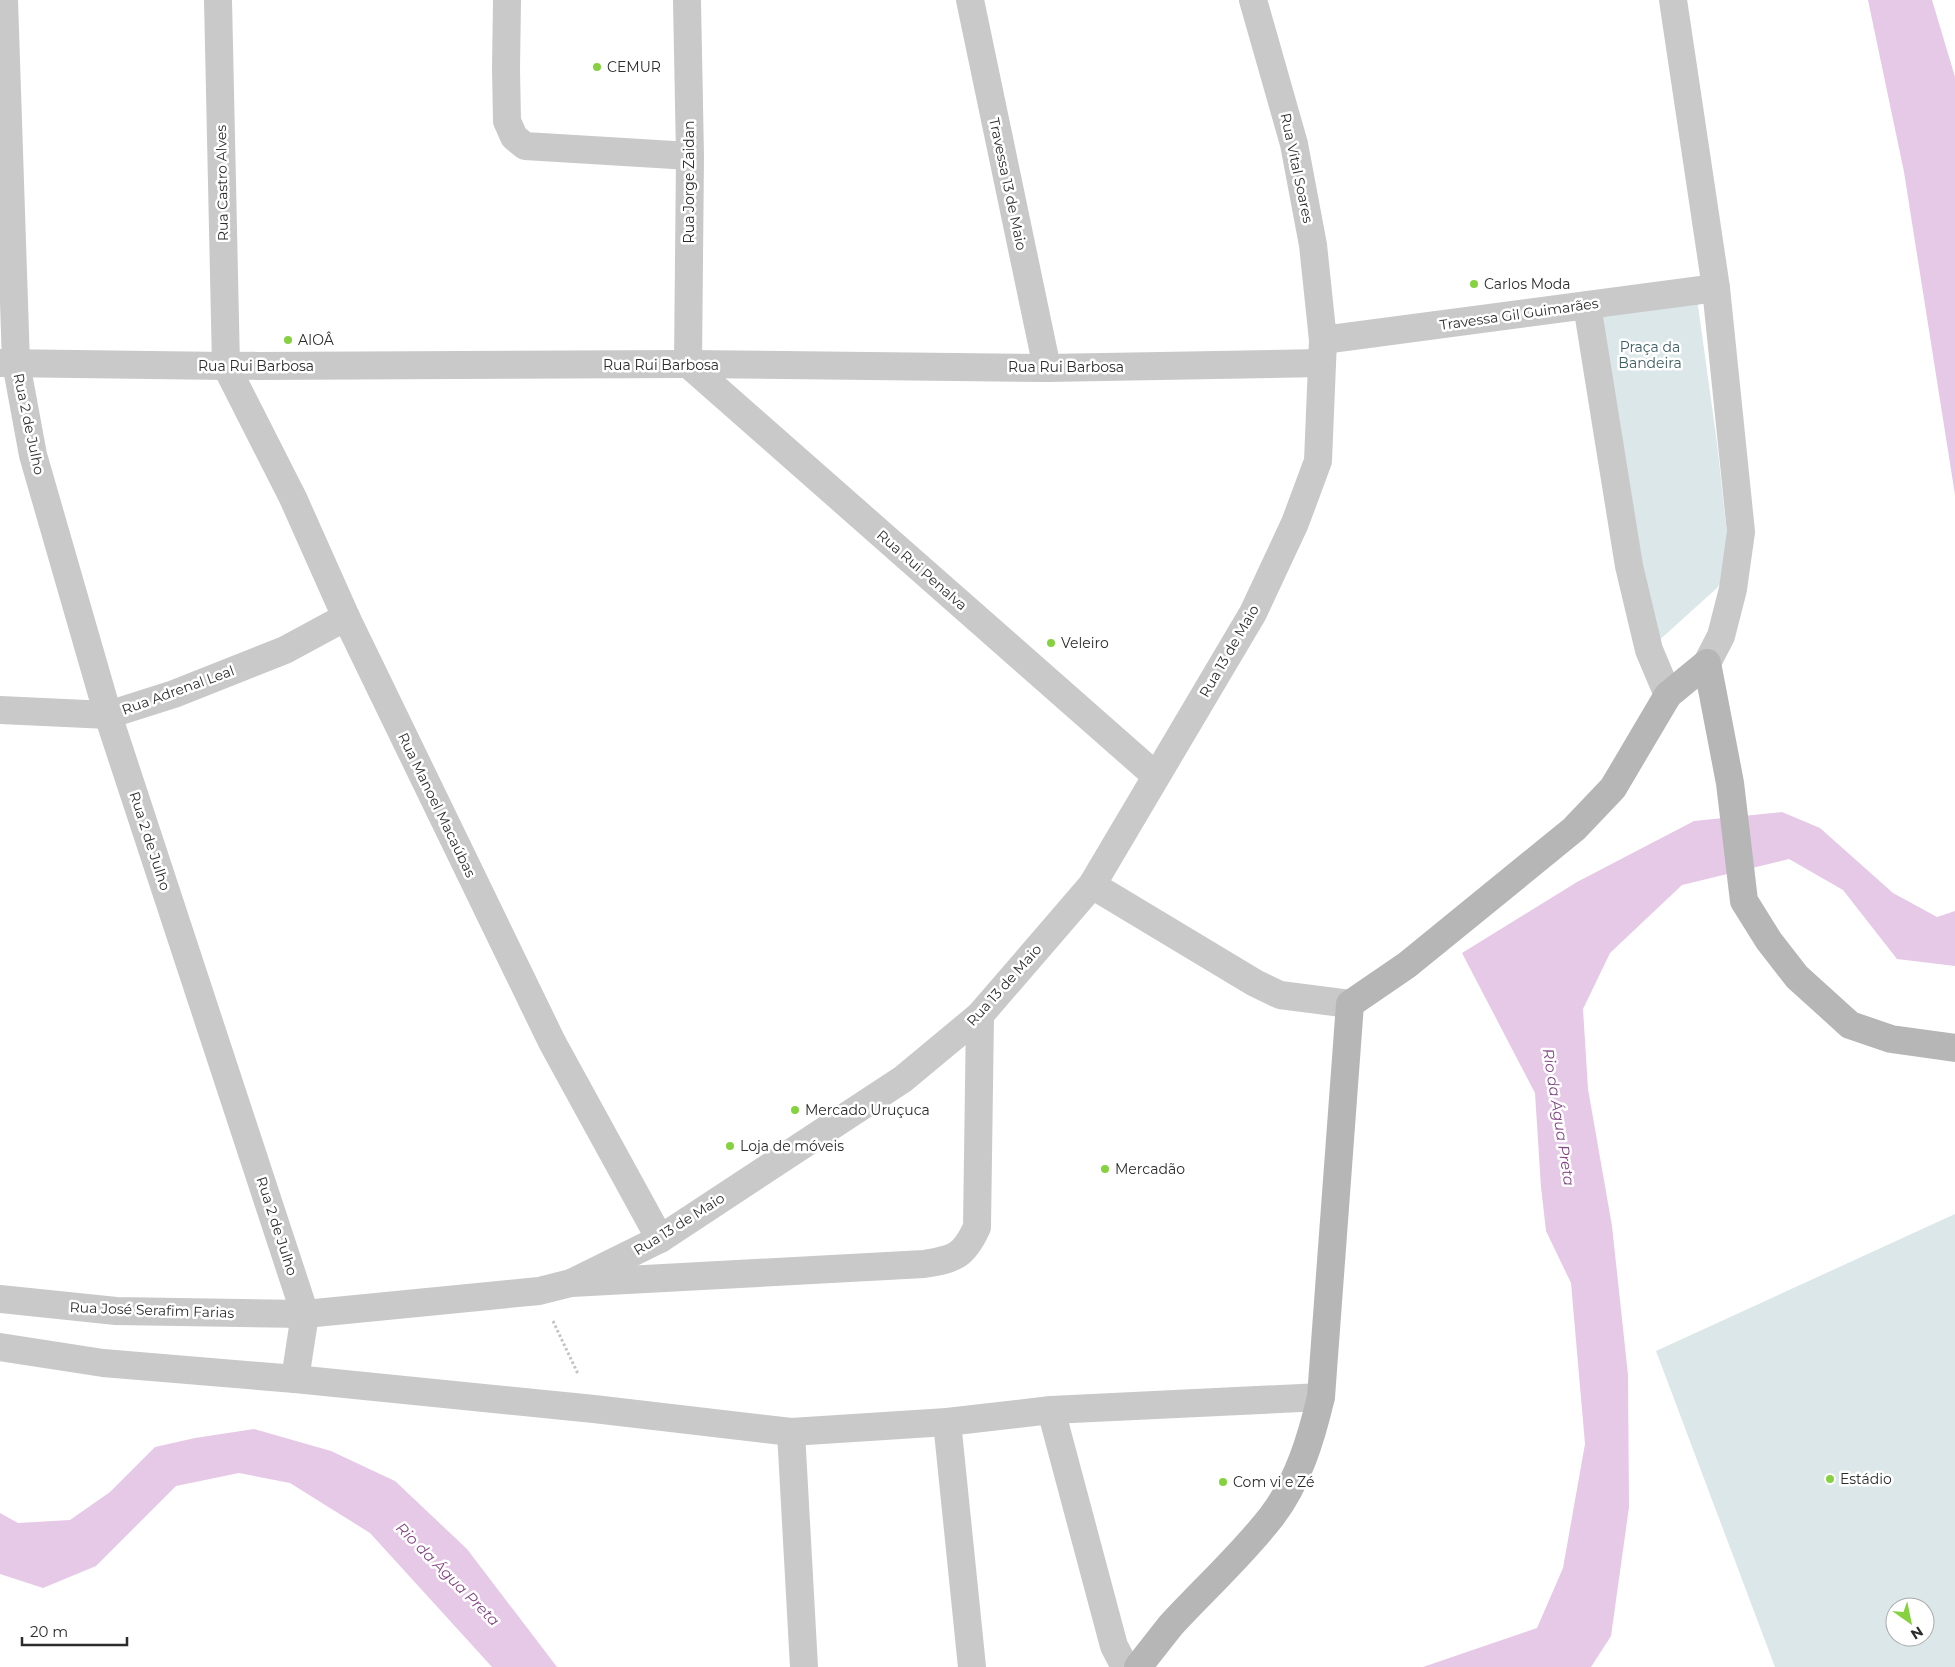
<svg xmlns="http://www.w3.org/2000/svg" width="1955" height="1667" font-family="Montserrat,sans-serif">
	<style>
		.green { fill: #dbe7e8; fill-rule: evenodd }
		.water { fill: #e6c9e6 }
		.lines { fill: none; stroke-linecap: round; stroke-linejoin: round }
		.path { stroke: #c3c3c3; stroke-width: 3; stroke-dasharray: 2.5 2.5; stroke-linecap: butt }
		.minor { stroke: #c9c9c9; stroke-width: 28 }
		.tertiary { stroke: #c9c9c9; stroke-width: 28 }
		.secondary { stroke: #b6b6b6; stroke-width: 28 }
		.poi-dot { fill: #86d140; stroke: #fff; stroke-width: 2 }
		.labels { text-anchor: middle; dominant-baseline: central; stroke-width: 5; stroke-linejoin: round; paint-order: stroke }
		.poi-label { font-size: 14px; fill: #2c2c2c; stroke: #fff; text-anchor: start }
		.street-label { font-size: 14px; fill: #2c2c2c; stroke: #fff }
		.park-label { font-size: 14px; fill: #3f5e62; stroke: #fff }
		.water-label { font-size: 15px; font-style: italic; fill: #834484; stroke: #fff }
	</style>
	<rect width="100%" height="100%" fill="#fff"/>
	<g class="green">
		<polygon points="1696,291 1717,443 1731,571 1717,588 1655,644 1593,304"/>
		<path d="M1955,1214v453h-180l-119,-316zM1895,1607h30v30h-30z"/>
	</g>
	<g class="water">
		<polygon points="1868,0 1932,0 1955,77 1955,495 1904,172"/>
		<polygon points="1782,812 1820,828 1893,893 1937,917 1955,911 1955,966 1897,959 1843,890 1789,859 1682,885 1610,953 1583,1009 1588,1089 1612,1226 1628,1375 1629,1507 1611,1636 1591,1667 1423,1667 1537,1628 1563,1568 1585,1444 1571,1283 1546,1231 1541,1187 1535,1093 1462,953 1577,882 1694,821"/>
		<polygon points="254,1429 331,1451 395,1481 467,1549 557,1667 492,1667 370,1533 290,1483 239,1473 176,1486 96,1566 43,1588 0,1574 0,1513 18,1523 70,1520 110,1492 155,1447 195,1438"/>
	</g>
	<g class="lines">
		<polyline class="path" points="553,1321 578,1374"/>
		<g class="minor">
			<polyline points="4,0 16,363 33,455 108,715 305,1314"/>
			<polyline points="218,0 226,366 293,498 346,617 552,1042 660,1239"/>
			<polyline points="507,0 506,69 507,121 514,137 525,146 690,156"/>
			<polyline points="687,0 690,156 688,364 1156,776"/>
			<polyline points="970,0 1047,368"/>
			<polyline points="1587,305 1629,566 1649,650 1668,695"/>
			<polyline points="1323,340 1716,288"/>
			<polyline points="0,710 108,715 174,694 285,650 346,617"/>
			<path d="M571,1283l353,-19c31,-5 40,-8 53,-37l3,-212"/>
			<polyline points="947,1422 972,1667"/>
			<polyline points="791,1432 804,1667"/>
		</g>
		<g class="tertiary">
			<polyline points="1673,0 1716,288 1741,532 1733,589 1721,636 1707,663"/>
			<polyline points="0,363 226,366 688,364 1047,368 1322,363"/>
			<polyline points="1092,885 1255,983 1280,995 1350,1004"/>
			<polyline points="0,1299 116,1311 305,1314 539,1291 571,1283 660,1239 903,1079 980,1015 1092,885 1253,613 1295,523 1318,461 1323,340 1313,245 1294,144 1253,0"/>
			<polyline points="0,1347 103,1363 295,1379 594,1409 791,1432 947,1422 1051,1410 1321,1397"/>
			<polyline points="295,1379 305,1314"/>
			<polyline points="1051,1410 1114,1646 1125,1667"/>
		</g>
		<path class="secondary" d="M1138,1667c11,-14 22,-28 33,-42 33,-36 71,-70 101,-109 26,-34 39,-77 49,-119l29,-393 57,-39 167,-136 39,-41 55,-93 39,-32 23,120 14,118 25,40 28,36 53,48 41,14 64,9"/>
	</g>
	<g class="poi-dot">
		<circle cx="597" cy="67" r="5"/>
		<circle cx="1474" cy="284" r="5"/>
		<circle cx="288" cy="340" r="5"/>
		<circle cx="1051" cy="643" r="5"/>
		<circle cx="795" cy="1110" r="5"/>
		<circle cx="730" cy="1146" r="5"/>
		<circle cx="1105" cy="1169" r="5"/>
		<circle cx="1830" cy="1479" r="5"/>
		<circle cx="1223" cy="1482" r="5"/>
	</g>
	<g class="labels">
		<g class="poi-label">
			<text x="607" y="67">CEMUR</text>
			<text x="1484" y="284">Carlos Moda</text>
			<text x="298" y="340">AIOÂ</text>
			<text x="1061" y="643">Veleiro</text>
			<text x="805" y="1110">Mercado Uruçuca</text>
			<text x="740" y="1146">Loja de móveis</text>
			<text x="1115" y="1169">Mercadão</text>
			<text x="1840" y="1479">Estádio</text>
			<text x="1233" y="1482">Com vi e Zé</text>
		</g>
		<g class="street-label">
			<text transform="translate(1297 168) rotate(78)">Rua Vital Soares</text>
			<text transform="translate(689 182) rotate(-90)">Rua Jorge Zaidan</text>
			<text transform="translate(222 183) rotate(-91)">Rua Castro Alves</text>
			<text transform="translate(1008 184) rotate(78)">Travessa 13 de Maio</text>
			<text transform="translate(1519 314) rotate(-8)">Travessa Gil Guimarães</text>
			<text x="661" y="365">Rua Rui Barbosa</text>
			<text x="256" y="366">Rua Rui Barbosa</text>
			<text x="1066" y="367">Rua Rui Barbosa</text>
			<text transform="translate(29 424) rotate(78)">Rua 2 de Julho</text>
			<text transform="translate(922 570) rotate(41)">Rua Rui Penalva</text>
			<text transform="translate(1229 651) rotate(-60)">Rua 13 de Maio</text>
			<text transform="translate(178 690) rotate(-20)">Rua Adrenal Leal</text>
			<text transform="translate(437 805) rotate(64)">Rua Manoel Macaúbas</text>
			<text transform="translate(150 841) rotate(72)">Rua 2 de Julho</text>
			<text transform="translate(1004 985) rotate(-48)">Rua 13 de Maio</text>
			<text transform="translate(679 1224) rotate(-32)">Rua 13 de Maio</text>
			<text transform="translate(277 1226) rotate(72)">Rua 2 de Julho</text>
			<text transform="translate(152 1310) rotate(2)">Rua José Serafim Farias</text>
		</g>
		<g class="park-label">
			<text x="1650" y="347">Praça da<tspan x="1650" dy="16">Bandeira</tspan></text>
		</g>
		<g class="water-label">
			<text transform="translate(1559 1117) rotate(81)">Rio da Água Preta</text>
			<text transform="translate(448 1574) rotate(45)">Rio da Água Preta</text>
		</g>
	</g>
	<g transform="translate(1910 1622) rotate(147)"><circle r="24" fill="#ffffff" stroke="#ababab"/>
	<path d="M0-4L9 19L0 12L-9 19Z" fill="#86d140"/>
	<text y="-8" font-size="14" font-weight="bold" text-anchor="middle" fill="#2c2c2c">N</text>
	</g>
	<path d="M22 1637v8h105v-8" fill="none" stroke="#2c2c2c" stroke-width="2.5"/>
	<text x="30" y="1637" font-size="15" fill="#2c2c2c" stroke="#ffffff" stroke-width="4" paint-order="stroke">20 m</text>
</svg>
